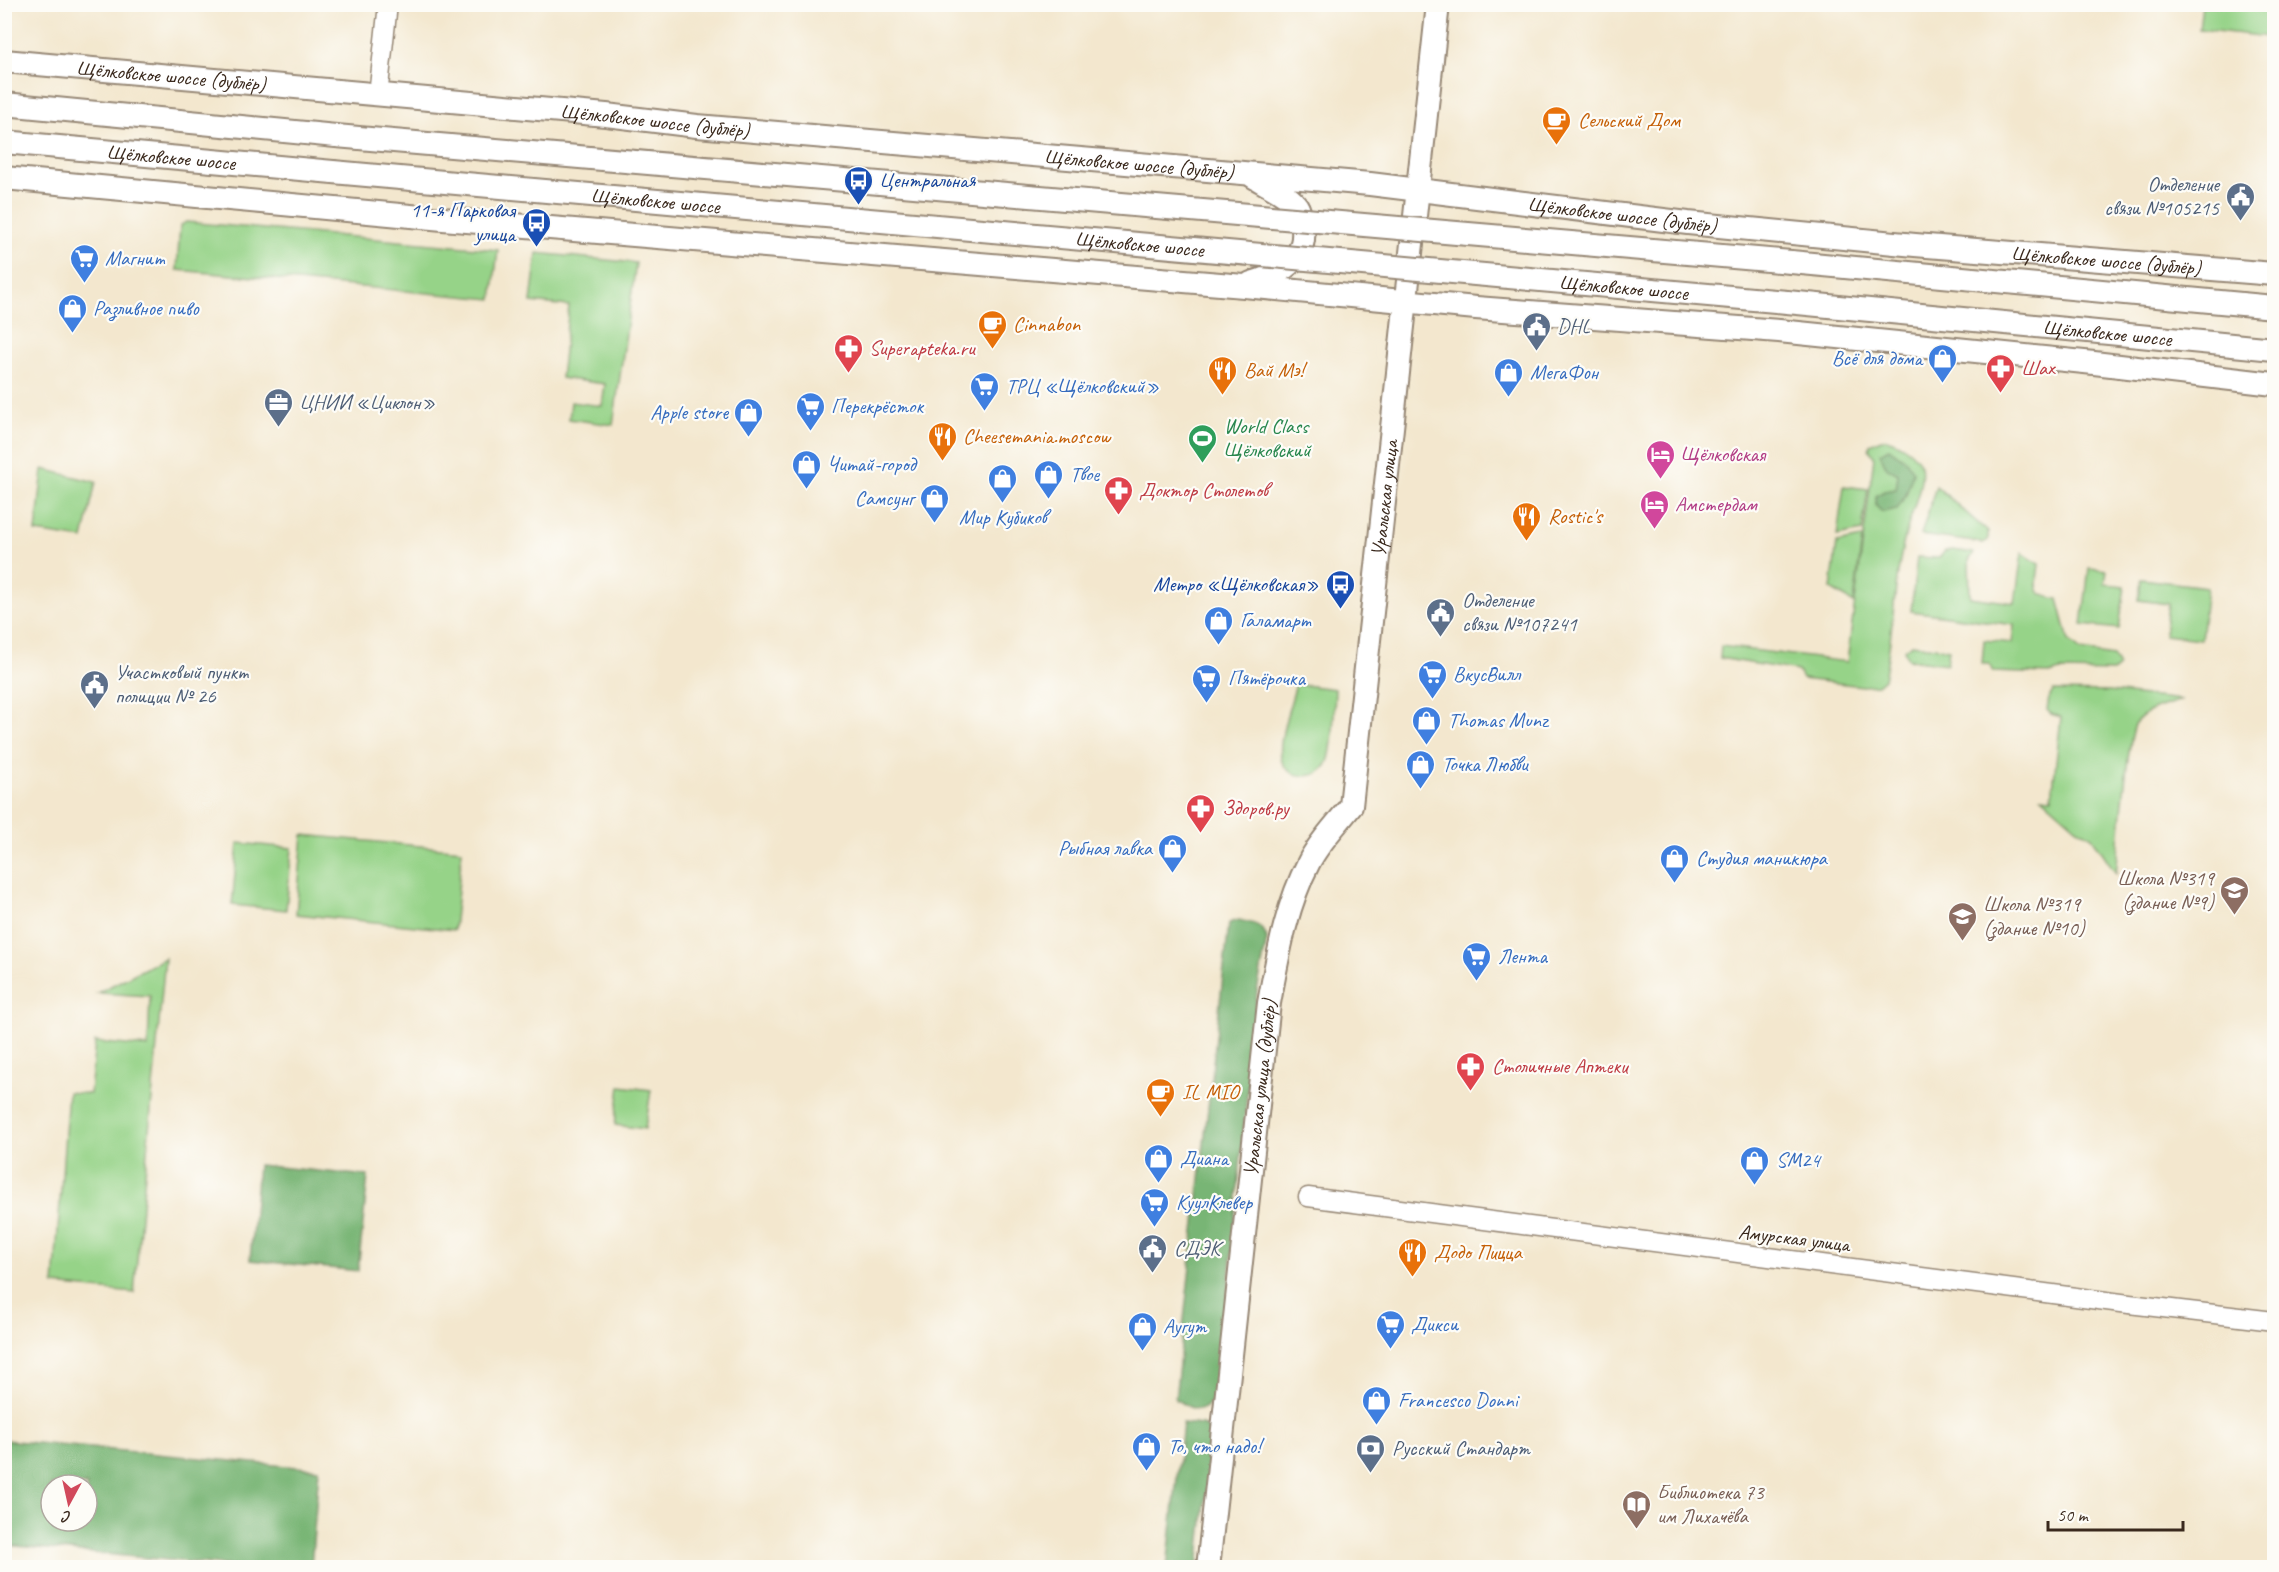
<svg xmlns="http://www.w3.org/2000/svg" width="2279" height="1572" font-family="Caveat,sans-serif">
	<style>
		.green { fill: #96d388; stroke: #687e53; stroke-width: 1.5 }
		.forest { fill: #78b574; stroke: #5a7049; stroke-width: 1.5; fill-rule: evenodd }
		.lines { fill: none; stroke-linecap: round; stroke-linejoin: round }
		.minor-casing { stroke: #978876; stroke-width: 21 }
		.major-casing { stroke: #978876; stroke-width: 26 }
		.minor { stroke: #fff; stroke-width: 18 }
		.major { stroke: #fff; stroke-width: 22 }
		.major-bridge-casing { stroke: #978876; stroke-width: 26; stroke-linecap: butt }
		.major-bridge { stroke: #fff; stroke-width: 22 }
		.labels { text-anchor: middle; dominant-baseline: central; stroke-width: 4.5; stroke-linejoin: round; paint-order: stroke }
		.street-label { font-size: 21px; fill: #3b2a1e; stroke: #fdfcf7 }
		.food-label { font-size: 21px; fill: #c56008; stroke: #fdfcf7; text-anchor: start }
		.transit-label { font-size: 21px; fill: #164399; stroke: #fdfcf7; text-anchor: end }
		.service-label { font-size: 21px; fill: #4e5e75; stroke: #fdfcf7; text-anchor: start }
		.shop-label { font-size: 21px; fill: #366cbe; stroke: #fdfcf7; text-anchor: start }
		.health-label { font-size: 21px; fill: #be3a42; stroke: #fdfcf7; text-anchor: start }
		.leisure-label { font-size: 21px; fill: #27864d; stroke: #fdfcf7; text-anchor: start }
		.hotel-label { font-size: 21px; fill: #b23c85; stroke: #fdfcf7; text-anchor: start }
		.education-label { font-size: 21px; fill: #785e54; stroke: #fdfcf7; text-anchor: start }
	</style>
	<rect width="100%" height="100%" fill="#fdfcf7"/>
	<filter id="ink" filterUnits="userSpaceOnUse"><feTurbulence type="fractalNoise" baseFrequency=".0167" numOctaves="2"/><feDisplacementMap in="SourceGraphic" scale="12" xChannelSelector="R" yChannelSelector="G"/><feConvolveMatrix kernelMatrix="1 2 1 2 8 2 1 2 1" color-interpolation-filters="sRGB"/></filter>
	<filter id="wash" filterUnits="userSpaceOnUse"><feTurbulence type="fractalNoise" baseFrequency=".008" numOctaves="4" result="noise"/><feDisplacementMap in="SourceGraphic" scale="24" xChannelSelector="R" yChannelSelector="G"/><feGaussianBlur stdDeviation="1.35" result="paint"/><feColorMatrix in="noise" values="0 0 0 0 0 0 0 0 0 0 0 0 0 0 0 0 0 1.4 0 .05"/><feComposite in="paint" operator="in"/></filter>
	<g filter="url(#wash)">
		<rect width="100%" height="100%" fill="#f3e7ce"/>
		<g class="green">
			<polygon points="2202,5 2271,5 2268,37 2199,29"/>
			<polygon points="186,222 498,250 492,299 177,270 180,226"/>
			<polygon points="537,253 636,263 613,425 569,419 571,402 602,406 605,384 561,378 569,306 531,302"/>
			<path d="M1881,439c13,-1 36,14 40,27 4,14 -11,52 -15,67 -13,48 -12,98 -22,146l-7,6 -14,1 -61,-7 -4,-8 -78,-13 1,-12 126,16 27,-205 -5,-8 1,-5z"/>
			<polygon points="43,469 96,482 83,539 36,532"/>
			<polygon points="1844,486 1868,489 1862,531 1837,536"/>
			<polygon points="1936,486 1988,532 1988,540 1983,543 1921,535"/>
			<polygon points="1862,538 1854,603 1831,589 1837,543"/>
			<path d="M1953,550l21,3 -5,7 1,37 45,6 7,-50 17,11c-2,22 -9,31 19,35l11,42 12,10 32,5 6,10 -5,6 -54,-1 -10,3 -57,-2 -4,-8h-7l2,-24 28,3 2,-18 -103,-14 6,-54 22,1 6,-7z"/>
			<polygon points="2089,568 2107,570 2105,584 2125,586 2119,629 2082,625"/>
			<polygon points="2141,579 2207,587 2201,639 2164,635 2168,604 2139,600"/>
			<polygon points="1912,644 1949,649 1947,664 1908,659 1904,650"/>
			<path d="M1296,684l39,5c-1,18 -1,54 -6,70 -6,23 -44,22 -48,-1 -3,-20 10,-54 15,-74z"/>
			<path d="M2053,691l57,1 72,8c-15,5 -34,8 -45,21 -10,12 -18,129 -21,152l-24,-36 -16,-10 -34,-30 10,1 9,-81 -10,-3 -4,-4 2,-12z"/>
			<polygon points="303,835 462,850 454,930 296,914"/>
			<polygon points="238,843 292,848 286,910 232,905"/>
			<polygon points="165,958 134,1293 54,1285 68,1092 90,1094 95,1042 148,1047 150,996 97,993"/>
			<polygon points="620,1086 651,1090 645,1129 615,1125"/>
		</g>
		<g class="forest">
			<polygon points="1889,448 1907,461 1913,472 1906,495 1897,509 1882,512 1876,506 1876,496 1884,491 1896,489 1898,474 1886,467 1880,453"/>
			<path d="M1239,920c13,3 25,4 28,19l-10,52 -39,402c-14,22 -23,19 -43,6l54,-476z"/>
			<polygon points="258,1165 368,1176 358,1271 250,1260"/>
			<polygon points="1183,1423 1202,1425 1210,1429 1212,1439 1198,1567 1167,1568"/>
			<path d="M4,1440l315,29 -8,98h-66l-240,-22zM51,1485h36v36h-36z"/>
		</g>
	</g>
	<g filter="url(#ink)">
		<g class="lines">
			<defs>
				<g id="minor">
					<polyline points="378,96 388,4"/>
					<polyline points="1308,1197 2129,1304 2274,1321"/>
				</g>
				<g id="major">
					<path id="s1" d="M4,61l602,54 91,11 673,58 318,39 227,22 359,29"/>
					<polyline points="4,104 336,136"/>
					<path id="s2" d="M4,142l329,30"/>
					<polyline points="4,178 443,219 1244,286 1476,308 1779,331 2094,363 2274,384"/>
					<polyline points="1791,262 2274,307"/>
					<path d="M1251,283c29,-8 59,-25 51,-60 -2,-5 -2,-14 -6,-18 -10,-12 -29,-20 -42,-28"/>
					<path id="s3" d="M1787,302l487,47"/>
					<path id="s4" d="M1208,1568l61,-565c9,-48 17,-97 40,-141 10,-20 28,-38 42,-56l87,-802"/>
				</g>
			</defs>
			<use href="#minor" class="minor-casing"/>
			<use href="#major" class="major-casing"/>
			<use href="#minor" class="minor"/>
			<use href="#major" class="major"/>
			<defs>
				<g id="major-bridge">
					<polyline points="336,136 1791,262"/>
					<path id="s5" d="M333,172l1454,130"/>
				</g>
			</defs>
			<use href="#major-bridge" class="major-bridge-casing"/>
			<use href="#major-bridge" class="major-bridge"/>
		</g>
	</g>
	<defs>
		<symbol id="cafe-pin" viewBox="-11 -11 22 30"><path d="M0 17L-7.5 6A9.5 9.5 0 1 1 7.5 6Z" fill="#e8710a" stroke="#fdfcf7"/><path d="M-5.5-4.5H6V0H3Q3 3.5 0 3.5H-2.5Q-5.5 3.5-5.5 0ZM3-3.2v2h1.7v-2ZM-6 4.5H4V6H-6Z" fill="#fff"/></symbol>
		<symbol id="bus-pin" viewBox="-11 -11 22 30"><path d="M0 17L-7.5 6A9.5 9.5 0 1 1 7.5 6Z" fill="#1a4fb4" stroke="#fdfcf7"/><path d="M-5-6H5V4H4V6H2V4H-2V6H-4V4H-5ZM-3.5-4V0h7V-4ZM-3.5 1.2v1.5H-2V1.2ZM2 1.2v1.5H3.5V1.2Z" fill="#fff"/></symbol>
		<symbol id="civic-pin" viewBox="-11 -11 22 30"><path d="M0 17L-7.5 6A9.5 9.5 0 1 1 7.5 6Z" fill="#5c6f8a" stroke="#fdfcf7"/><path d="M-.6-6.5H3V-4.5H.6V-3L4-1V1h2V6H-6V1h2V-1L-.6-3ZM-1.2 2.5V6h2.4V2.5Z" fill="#fff"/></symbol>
		<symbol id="supermarket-pin" viewBox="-11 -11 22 30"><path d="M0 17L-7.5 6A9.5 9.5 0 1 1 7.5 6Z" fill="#3f7fe0" stroke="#fdfcf7"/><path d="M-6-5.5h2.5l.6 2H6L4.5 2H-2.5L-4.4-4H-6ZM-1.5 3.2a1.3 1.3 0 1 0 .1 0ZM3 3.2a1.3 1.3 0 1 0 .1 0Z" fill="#fff"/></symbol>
		<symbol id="shop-pin" viewBox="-11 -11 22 30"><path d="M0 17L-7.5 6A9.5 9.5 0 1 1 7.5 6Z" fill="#3f7fe0" stroke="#fdfcf7"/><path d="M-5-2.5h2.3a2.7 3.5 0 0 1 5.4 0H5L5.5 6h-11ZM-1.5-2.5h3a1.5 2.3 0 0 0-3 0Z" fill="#fff"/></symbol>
		<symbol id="pharmacy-pin" viewBox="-11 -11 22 30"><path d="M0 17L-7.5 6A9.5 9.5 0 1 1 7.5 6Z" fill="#e0444e" stroke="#fdfcf7"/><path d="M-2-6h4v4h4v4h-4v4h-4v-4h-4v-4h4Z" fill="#fff"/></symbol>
		<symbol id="restaurant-pin" viewBox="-11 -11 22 30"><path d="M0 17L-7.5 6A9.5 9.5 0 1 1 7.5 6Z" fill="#e8710a" stroke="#fdfcf7"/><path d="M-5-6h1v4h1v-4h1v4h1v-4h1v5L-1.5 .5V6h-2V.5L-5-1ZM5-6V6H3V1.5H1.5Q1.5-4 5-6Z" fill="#fff"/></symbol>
		<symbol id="office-pin" viewBox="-11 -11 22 30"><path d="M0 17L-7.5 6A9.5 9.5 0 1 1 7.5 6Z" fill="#5c6f8a" stroke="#fdfcf7"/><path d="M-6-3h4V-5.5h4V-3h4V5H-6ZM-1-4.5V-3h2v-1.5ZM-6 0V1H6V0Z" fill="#fff"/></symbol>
		<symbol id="stadium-pin" viewBox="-11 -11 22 30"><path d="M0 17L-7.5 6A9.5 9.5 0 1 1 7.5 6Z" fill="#2e9e5b" stroke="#fdfcf7"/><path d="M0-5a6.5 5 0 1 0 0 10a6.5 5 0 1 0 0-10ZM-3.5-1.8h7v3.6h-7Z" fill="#fff"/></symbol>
		<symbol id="hotel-pin" viewBox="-11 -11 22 30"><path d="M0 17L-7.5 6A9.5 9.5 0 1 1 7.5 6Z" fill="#d1479c" stroke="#fdfcf7"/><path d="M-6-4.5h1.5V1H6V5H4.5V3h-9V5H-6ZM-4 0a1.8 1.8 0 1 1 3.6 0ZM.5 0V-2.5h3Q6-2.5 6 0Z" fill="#fff"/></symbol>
		<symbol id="school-pin" viewBox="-11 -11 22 30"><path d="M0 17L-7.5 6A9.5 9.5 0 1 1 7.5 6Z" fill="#8d6e63" stroke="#fdfcf7"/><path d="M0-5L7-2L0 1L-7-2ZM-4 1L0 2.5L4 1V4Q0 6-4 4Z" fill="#fff"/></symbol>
		<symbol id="bank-pin" viewBox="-11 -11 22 30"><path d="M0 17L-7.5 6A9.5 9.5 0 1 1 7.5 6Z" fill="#5c6f8a" stroke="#fdfcf7"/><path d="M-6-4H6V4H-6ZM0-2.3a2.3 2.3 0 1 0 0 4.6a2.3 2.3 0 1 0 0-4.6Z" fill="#fff"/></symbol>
		<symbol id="library-pin" viewBox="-11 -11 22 30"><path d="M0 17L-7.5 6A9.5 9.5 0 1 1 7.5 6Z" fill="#8d6e63" stroke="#fdfcf7"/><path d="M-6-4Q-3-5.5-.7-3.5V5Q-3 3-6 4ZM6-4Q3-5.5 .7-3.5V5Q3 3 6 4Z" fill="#fff"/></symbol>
	</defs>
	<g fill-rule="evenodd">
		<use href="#cafe-pin" x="1540" y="104" width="33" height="45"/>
		<use href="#bus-pin" x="842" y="164" width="33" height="45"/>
		<use href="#civic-pin" x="2224" y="180" width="33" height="45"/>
		<use href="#bus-pin" x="520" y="206" width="33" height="45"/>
		<use href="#supermarket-pin" x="68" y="242" width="33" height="45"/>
		<use href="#shop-pin" x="56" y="292" width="33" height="45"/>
		<use href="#cafe-pin" x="976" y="308" width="33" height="45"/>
		<use href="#civic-pin" x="1520" y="310" width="33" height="45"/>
		<use href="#pharmacy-pin" x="832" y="332" width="33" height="45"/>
		<use href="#shop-pin" x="1926" y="342" width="33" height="45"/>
		<use href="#pharmacy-pin" x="1984" y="352" width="33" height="45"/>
		<use href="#restaurant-pin" x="1206" y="354" width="33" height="45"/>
		<use href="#shop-pin" x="1492" y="356" width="33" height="45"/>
		<use href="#supermarket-pin" x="968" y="370" width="33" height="45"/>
		<use href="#office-pin" x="262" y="386" width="33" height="45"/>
		<use href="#supermarket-pin" x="794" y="390" width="33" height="45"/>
		<use href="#shop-pin" x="732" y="396" width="33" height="45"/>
		<use href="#restaurant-pin" x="926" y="420" width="33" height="45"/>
		<use href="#stadium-pin" x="1186" y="422" width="33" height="45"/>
		<use href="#hotel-pin" x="1644" y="438" width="33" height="45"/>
		<use href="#shop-pin" x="790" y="448" width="33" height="45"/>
		<use href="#shop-pin" x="1032" y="458" width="33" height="45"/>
		<use href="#shop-pin" x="986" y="462" width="33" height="45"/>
		<use href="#pharmacy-pin" x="1102" y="474" width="33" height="45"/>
		<use href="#shop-pin" x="918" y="482" width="33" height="45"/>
		<use href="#hotel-pin" x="1638" y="488" width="33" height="45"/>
		<use href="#restaurant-pin" x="1510" y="500" width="33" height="45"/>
		<use href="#bus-pin" x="1324" y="568" width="33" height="45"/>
		<use href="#civic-pin" x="1424" y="596" width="33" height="45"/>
		<use href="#shop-pin" x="1202" y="604" width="33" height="45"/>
		<use href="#supermarket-pin" x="1416" y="658" width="33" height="45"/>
		<use href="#supermarket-pin" x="1190" y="662" width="33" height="45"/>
		<use href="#civic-pin" x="78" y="668" width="33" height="45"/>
		<use href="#shop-pin" x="1410" y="704" width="33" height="45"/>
		<use href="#shop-pin" x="1404" y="748" width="33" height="45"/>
		<use href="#pharmacy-pin" x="1184" y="792" width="33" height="45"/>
		<use href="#shop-pin" x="1156" y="832" width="33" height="45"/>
		<use href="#shop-pin" x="1658" y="842" width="33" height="45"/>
		<use href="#school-pin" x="2218" y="874" width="33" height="45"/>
		<use href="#school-pin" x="1946" y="900" width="33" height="45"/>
		<use href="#supermarket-pin" x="1460" y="940" width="33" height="45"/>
		<use href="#pharmacy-pin" x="1454" y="1050" width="33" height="45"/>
		<use href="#cafe-pin" x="1144" y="1076" width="33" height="45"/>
		<use href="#shop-pin" x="1142" y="1142" width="33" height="45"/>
		<use href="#shop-pin" x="1738" y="1144" width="33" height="45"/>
		<use href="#supermarket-pin" x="1138" y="1186" width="33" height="45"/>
		<use href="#civic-pin" x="1136" y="1232" width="33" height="45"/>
		<use href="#restaurant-pin" x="1396" y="1236" width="33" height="45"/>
		<use href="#supermarket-pin" x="1374" y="1308" width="33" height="45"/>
		<use href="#shop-pin" x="1126" y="1310" width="33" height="45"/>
		<use href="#shop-pin" x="1360" y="1384" width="33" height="45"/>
		<use href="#shop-pin" x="1130" y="1430" width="33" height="45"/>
		<use href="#bank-pin" x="1354" y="1432" width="33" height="45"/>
		<use href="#library-pin" x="1620" y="1488" width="33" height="45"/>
	</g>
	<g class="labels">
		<g class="street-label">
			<text stroke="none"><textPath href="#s1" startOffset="168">Щёлковское шоссе (дублёр)</textPath></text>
			<text stroke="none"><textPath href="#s1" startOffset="654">Щёлковское шоссе (дублёр)</textPath></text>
			<text stroke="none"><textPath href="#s2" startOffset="168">Щёлковское шоссе</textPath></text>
			<text stroke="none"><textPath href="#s1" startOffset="1140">Щёлковское шоссе (дублёр)</textPath></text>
			<text stroke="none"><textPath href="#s5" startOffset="324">Щёлковское шоссе</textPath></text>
			<text stroke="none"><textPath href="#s1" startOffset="1626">Щёлковское шоссе (дублёр)</textPath></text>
			<text stroke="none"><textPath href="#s5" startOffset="810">Щёлковское шоссе</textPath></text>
			<text stroke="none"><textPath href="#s1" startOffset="2112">Щёлковское шоссе (дублёр)</textPath></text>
			<text stroke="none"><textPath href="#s5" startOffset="1296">Щёлковское шоссе</textPath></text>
			<text stroke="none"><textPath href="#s3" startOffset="322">Щёлковское шоссе</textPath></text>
			<text stroke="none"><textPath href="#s4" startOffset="1095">Уральская улица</textPath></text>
			<text stroke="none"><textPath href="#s4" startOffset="483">Уральская улица (дублёр)</textPath></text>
			<text transform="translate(1794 1238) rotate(7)">Амурская улица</text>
		</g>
		<g class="food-label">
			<text x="1578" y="120">Сельский Дом</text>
			<text x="1013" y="324">Cinnabon</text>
			<text x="1244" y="370">Вай Мэ!</text>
			<text x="963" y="436">Cheesemania.moscow</text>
			<text x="1548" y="516">Rostic's</text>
			<text x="1182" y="1092">IL MIO</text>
			<text x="1434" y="1252">Додо Пицца</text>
		</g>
		<g class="transit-label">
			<text x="879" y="180" text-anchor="start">Центральная</text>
			<text x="515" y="210">11-я Парковая<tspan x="515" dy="24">улица</tspan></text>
			<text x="1319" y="584">Метро «Щёлковская»</text>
		</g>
		<g class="service-label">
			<text x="2219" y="184" text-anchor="end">Отделение<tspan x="2219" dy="24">связи №105215</tspan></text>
			<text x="1557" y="326">DHL</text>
			<text x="299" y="402">ЦНИИ «Циклон»</text>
			<text x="1462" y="600">Отделение<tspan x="1462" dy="24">связи №107241</tspan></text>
			<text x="115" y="672">Участковый пункт<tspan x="115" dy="24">полиции № 26</tspan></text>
			<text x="1174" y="1248">СДЭК</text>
			<text x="1392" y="1448">Русский Стандарт</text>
		</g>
		<g class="shop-label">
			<text x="105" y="258">Магнит</text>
			<text x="93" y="308">Разливное пиво</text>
			<text x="1922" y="358" text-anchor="end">Всё для дома</text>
			<text x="1530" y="372">МегаФон</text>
			<text x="1006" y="386">ТРЦ «Щёлковский»</text>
			<text x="831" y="406">Перекрёсток</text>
			<text x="728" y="412" text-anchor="end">Apple store</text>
			<text x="827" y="464">Читай-город</text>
			<text x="1070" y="474">Твое</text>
			<text x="914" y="498" text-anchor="end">Самсунг</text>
			<text x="1003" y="517" text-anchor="middle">Мир Кубиков</text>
			<text x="1240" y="620">Галамарт</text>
			<text x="1453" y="674">ВкусВилл</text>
			<text x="1228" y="678">Пятёрочка</text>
			<text x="1448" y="720">Thomas Munz</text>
			<text x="1442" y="764">Точка Любви</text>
			<text x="1152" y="848" text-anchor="end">Рыбная лавка</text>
			<text x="1696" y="858">Студия маникюра</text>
			<text x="1498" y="956">Лента</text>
			<text x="1180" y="1158">Диана</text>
			<text x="1776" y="1160">SM24</text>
			<text x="1176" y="1202">КуулКлевер</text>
			<text x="1411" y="1324">Дикси</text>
			<text x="1163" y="1326">Аугут</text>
			<text x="1398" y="1400">Francesco Donni</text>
			<text x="1168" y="1446">То, что надо!</text>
		</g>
		<g class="health-label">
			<text x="869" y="348">Superapteka.ru</text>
			<text x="2021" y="368">Шах</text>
			<text x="1139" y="490">Доктор Столетов</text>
			<text x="1222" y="808">Здоров.ру</text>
			<text x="1492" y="1066">Столичные Аптеки</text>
		</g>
		<g class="leisure-label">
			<text x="1224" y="426">World Class<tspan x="1224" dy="24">Щёлковский</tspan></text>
		</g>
		<g class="hotel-label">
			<text x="1681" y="454">Щёлковская</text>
			<text x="1675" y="504">Амстердам</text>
		</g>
		<g class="education-label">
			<text x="2214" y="878" text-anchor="end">Школа №319<tspan x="2214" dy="24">(здание №9)</tspan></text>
			<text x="1983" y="904">Школа №319<tspan x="1983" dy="24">(здание №10)</tspan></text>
			<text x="1657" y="1492">Библиотека 73<tspan x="1657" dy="24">им Лихачёва</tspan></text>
		</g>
	</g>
	<rect width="2279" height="1572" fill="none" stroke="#fdfcf7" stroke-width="24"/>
	<g transform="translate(69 1503) rotate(188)"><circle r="28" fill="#fdfcf7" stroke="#afa8a0" stroke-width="1.5"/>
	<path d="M0-4.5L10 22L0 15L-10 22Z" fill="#d1495b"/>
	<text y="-9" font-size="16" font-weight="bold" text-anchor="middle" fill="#3b2a1e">С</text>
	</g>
	<path d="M2048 1521v9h135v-9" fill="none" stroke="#3b2a1e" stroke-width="3"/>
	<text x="2057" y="1521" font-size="18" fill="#3b2a1e" stroke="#fdfcf7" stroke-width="4.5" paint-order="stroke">50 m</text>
</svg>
